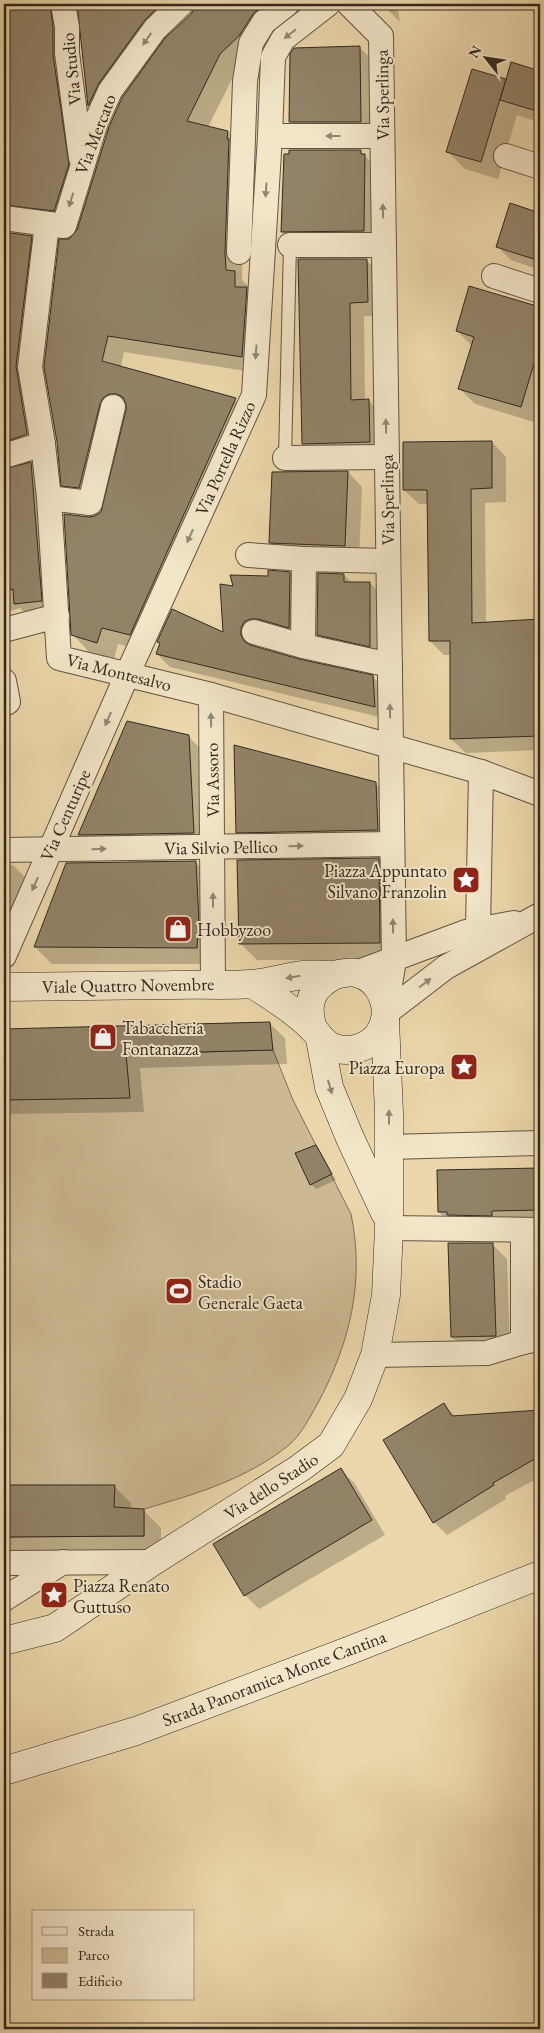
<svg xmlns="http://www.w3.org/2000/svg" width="544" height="2033" font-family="'EB Garamond',serif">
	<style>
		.green { fill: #ccb993; stroke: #7f705a }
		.shadow { fill: #0003 }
		.building { fill: #928368; stroke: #322820 }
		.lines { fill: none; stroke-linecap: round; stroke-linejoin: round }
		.lane-casing { stroke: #605443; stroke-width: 14 }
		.street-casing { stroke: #605443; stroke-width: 26 }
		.secondary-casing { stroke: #322820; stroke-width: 29 }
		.lane { stroke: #f2e5c8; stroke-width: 12 }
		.street { stroke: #f2e5c8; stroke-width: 24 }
		.secondary { stroke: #f2e5c8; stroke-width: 28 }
		.oneway { fill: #928674 }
		.labels { text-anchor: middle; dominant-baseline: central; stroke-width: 4; stroke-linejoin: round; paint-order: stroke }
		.street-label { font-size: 18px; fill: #322820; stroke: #f2e5c8 }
		.poi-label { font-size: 18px; fill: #322820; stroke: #f2e5c8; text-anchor: start }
	</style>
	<rect width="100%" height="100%" fill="#ebd7ab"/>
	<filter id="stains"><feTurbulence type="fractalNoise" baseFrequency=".004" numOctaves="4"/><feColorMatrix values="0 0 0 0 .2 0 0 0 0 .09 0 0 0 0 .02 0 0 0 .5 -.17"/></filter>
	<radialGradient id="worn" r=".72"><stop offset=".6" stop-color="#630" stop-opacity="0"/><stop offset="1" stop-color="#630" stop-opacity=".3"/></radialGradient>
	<path class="green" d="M273,1050l20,50 58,114c14,67 -1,128 -32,187 -8,14 -17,33 -30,44 -42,34 -93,49 -145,64v27l-140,1v-479z"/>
	<g class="shadow">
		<polygon points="4,4 305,4 272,28 236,71 208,127 228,132 244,149 242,280 251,289 259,373 124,352 121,367 235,400 252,416 146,651 118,644 114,659 89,652 73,635 89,518 96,517 102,512 128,410 119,414 79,502 63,485 69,240 78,231 197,4 162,36 115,100 105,121 89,106 82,52 82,25 79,7 70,10 85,181 71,227 10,226 7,232 31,237 48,253 32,383 43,451 10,463 7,469 31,463 47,480 58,617 32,620 20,608 4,613"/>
		<polygon points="382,4 405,4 398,10 400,22"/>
		<polygon points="359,47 377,64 377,139 308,139 291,122"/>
		<polygon points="512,63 540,72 540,123 517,115 498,179 465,169 448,152 505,80 507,82"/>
		<polygon points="360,151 385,176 384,251 303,252 282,231"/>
		<polygon points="511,204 540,214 540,270 511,260 497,246"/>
		<polygon points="300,260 366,260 381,274 381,316 364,316 365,401 369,401 383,415 384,455 317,458 303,444"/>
		<polygon points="470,288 540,309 540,411 537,423 475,404 459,388 472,346 457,331"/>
		<polygon points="492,442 506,457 506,502 485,503 486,623 540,620 540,750 466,753 451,739 451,655 444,655 430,641 429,504 419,504 404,490"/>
		<polygon points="348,472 362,487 359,560 285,556 270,542"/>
		<polygon points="290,573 303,586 302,640 254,641 253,647 299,660 373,677 386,690 388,719 170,667 157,654 161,644 158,642 224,634 235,587"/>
		<polygon points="344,575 352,583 370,583 380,593 380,656 328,645 318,634"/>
		<polygon points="188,736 203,751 208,847 94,849 80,835"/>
		<polygon points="375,783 390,797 392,844 252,846 238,832"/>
		<polygon points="378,859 396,876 397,960 257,960 240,943"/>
		<polygon points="195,862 212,879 214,964 52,964 35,947"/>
		<polygon points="4,865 13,865 30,882 4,944"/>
		<polygon points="270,1024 285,1038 287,1064 140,1068 144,1112 4,1114 4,1030"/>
		<polygon points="315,1146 320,1151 336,1180 316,1189 311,1184"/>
		<polygon points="540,1169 540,1224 453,1226 439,1212 438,1171"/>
		<polygon points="492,1244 507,1259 510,1350 466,1351 452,1337"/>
		<polygon points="443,1404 456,1417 540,1412 540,1477 505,1496 506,1499 447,1535 434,1522 384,1440"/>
		<polygon points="341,1470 355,1484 385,1535 259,1609 245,1595"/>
		<polygon points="114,1486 131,1503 131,1510 144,1511 161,1528 161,1553 4,1554 4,1488"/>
	</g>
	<g class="building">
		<polygon points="4,4 50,4 53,28 53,55 69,164 54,211 4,205"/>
		<polygon points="77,4 146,4 158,7 144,21 99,83 88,106"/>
		<polygon points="197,4 265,4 253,14 239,36 220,54 187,121 228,131 227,139 229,139 225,252 226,270 235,271 235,287 247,287 242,357 108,336 102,361 236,398 130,635 102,628 97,643 71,635 64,514 89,517 95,516 101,512 126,410 126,404 123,397 117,394 109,394 103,398 100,404 79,488 61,486 57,442 44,367 59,239 69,239 77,230 109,127 122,98 165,38 191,14"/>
		<polygon points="360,46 361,122 289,122 290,54 294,48"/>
		<polygon points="511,62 540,71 540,112 500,100"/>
		<polygon points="472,69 506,79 481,162 446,152"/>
		<polygon points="289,150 361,150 361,154 365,154 364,231 281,232 284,154 289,154"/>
		<polygon points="510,203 540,213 540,261 496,247"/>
		<polygon points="4,232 32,236 16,366 27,434 4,442"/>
		<polygon points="298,259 367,259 368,302 350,303 351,400 369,399 370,442 302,444"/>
		<polygon points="469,286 540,307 540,359 536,357 521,407 458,389 474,337 456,331"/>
		<polygon points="492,441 492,488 471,489 472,623 540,619 540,736 450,739 450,641 429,641 427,490 403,490 403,442"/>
		<polygon points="31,462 42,601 14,604 13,589 4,592 4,469"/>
		<polygon points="348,471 345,546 269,543 272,472"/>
		<polygon points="268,570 290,572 289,628 258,619 250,619 244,622 241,628 241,635 244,641 250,645 299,659 373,675 375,707 156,654 160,643 157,642 172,609 223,632 220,584 233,586 230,575 268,576"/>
		<polygon points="318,573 344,574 344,582 370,582 370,647 317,635"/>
		<polygon points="127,721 189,735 194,833 78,835"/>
		<polygon points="234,745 376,782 378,830 236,833"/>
		<polygon points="379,858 380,943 239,944 237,860"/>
		<polygon points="196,861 199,923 197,948 34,947 66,863"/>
		<polygon points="270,1022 273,1050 126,1054 130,1098 4,1100 4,1029"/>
		<polygon points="316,1145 332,1174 310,1185 295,1153"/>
		<polygon points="540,1168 540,1210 492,1211 492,1216 447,1215 447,1212 438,1212 437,1170"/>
		<polygon points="448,1243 493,1243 496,1336 451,1337"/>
		<polygon points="444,1403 452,1416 540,1410 540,1456 493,1483 494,1485 433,1523 383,1440"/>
		<polygon points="341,1468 372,1520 244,1596 213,1544"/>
		<polygon points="4,1485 115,1485 114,1507 144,1509 144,1536 4,1537"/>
	</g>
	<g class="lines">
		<defs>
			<polyline id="lane" points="285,458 290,245"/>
			<g id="street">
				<polyline points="63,4 67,27 67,53 81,158"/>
				<polyline points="349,4 381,36 394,960 386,1009"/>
				<polyline points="270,136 382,136"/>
				<polyline points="506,156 540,167"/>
				<polyline points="4,218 64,226 96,122 110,91 155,29 181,4"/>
				<polyline points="47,224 30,367 43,444 49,498 59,658 211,695 481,772 540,794"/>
				<polyline points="290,245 384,245"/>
				<polyline points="239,252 245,81 251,43 264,22 287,4"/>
				<polyline points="494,276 540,291"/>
				<polyline points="4,456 43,444"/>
				<polyline points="285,458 387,457"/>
				<polyline points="49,498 90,503 113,407"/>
				<polyline points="248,555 304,559"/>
				<polyline points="388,561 304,559 303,646 390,665"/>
				<polyline points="4,630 57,616"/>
				<polyline points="254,632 303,646"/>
				<polyline points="4,681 8,702 4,704"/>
				<polyline points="211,695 213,984"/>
				<polyline points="4,850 392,844"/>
				<polyline points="478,929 481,772"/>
				<polyline points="4,956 127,675 254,395 270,136 273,57 283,39 328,4"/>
				<polyline points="356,973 466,932 514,923"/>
				<polyline points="386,1013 446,967 540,915"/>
				<polyline points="389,1147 540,1143"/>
				<polyline points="389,1228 540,1230"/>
				<polyline points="523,1342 523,1230"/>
				<polyline points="375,1355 487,1353 523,1342 540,1339"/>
				<polyline points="4,1563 152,1562"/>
				<polyline points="4,1599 63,1562"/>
			</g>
			<g id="secondary">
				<path d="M4,987c55,-1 111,-1 167,-2 26,-1 53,1 80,-1 17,-1 34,-7 52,-9 10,-1 20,0 30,0 8,-1 15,-4 23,-2 26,6 38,38 23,61 -10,14 -31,20 -47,13 -9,-4 -13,-12 -19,-18 -15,-16 -43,-34 -61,-45"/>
				<path d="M313,1029c-8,-26 -2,-42 22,-54"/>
				<polyline points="320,1039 329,1087 350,1138 385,1213"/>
				<polyline points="4,1641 55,1628 152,1562 300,1468 331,1445 358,1399 375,1355 386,1295 389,1228 389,1113 385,1021"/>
				<polyline points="4,1771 136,1731 348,1651 540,1575"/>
			</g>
		</defs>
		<use href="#lane" class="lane-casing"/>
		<use href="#street" class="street-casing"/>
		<use href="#secondary" class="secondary-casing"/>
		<use href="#lane" class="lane"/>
		<use href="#street" class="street"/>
		<use href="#secondary" class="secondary"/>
	</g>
	<defs><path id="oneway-solid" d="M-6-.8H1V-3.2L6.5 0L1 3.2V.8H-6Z" transform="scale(1.25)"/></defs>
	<g class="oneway">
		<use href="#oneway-solid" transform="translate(290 34) rotate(142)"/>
		<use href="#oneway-solid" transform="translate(147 39) rotate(125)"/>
		<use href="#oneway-solid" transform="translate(333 136) rotate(-180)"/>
		<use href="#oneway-solid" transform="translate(266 190) rotate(94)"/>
		<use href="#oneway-solid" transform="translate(71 200) rotate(107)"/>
		<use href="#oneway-solid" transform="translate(383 211) rotate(-91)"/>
		<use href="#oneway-solid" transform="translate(256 352) rotate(94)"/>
		<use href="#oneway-solid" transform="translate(386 426) rotate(-91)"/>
		<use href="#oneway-solid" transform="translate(190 536) rotate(114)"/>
		<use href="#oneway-solid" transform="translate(390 711) rotate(-91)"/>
		<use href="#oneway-solid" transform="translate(108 719) rotate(114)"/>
		<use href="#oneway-solid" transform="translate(211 720) rotate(-91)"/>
		<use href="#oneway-solid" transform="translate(296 846) rotate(-1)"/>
		<use href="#oneway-solid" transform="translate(99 849) rotate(-1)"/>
		<use href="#oneway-solid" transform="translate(35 884) rotate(114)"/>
		<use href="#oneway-solid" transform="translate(213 900) rotate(-90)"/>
		<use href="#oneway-solid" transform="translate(393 926) rotate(-91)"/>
		<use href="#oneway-solid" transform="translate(293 977) rotate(170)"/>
		<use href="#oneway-solid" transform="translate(425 983) rotate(-37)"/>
		<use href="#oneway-solid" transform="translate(330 1087) rotate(74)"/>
		<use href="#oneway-solid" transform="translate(389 1117) rotate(-90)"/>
	</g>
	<defs>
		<symbol id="sight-square" viewBox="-11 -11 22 22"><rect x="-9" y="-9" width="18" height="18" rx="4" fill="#8f2418" stroke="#f2e5c8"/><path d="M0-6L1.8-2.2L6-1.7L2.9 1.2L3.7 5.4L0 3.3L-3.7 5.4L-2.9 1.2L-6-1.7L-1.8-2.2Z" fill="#fff"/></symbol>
		<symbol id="shop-square" viewBox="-11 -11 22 22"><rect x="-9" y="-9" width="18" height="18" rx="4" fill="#8f2418" stroke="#f2e5c8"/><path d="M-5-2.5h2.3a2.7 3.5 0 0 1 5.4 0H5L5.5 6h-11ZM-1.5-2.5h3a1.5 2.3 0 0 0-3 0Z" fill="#fff"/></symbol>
		<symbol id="stadium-square" viewBox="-11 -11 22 22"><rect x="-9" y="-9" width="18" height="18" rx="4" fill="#8f2418" stroke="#f2e5c8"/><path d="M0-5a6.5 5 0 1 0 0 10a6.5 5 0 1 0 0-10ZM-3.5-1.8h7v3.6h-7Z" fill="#fff"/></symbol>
	</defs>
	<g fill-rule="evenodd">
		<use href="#sight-square" x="450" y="864" width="32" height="32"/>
		<use href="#shop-square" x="162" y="913" width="32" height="32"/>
		<use href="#shop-square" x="87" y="1021" width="32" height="32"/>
		<use href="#sight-square" x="448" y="1051" width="32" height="32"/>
		<use href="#stadium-square" x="163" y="1275" width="32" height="32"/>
		<use href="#sight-square" x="38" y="1579" width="32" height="32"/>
	</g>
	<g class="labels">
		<g class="street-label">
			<text transform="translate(71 69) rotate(-96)">Via Studio</text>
			<text transform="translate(382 95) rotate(-91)">Via Sperlinga</text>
			<text transform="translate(95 134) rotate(-69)">Via Mercato</text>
			<text transform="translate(225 458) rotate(-66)">Via Portella Rizzo</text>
			<text transform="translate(387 500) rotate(-91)">Via Sperlinga</text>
			<text transform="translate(119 672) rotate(14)">Via Montesalvo</text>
			<text transform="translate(212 780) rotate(-91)">Via Assoro</text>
			<text transform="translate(65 815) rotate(-66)">Via Centuripe</text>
			<text transform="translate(221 847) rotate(-1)">Via Silvio Pellico</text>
			<text transform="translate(128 985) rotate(-1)">Viale Quattro Novembre</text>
			<text transform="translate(271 1486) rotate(-33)">Via dello Stadio</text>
			<text transform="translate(274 1678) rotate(-21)">Strada Panoramica Monte Cantina</text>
		</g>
		<g class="poi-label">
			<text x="447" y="870" text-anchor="end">Piazza Appuntato<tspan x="447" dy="21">Silvano Franzolin</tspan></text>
			<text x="197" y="929">Hobbyzoo</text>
			<text x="122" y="1027">Tabaccheria<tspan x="122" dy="21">Fontanazza</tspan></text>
			<text x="445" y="1067" text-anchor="end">Piazza Europa</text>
			<text x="198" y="1281">Stadio<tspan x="198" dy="21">Generale Gaeta</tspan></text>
			<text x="73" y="1585">Piazza Renato<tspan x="73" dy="21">Guttuso</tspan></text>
		</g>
	</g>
	<rect width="544" height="2033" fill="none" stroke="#ebd7ab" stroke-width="20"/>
	<rect x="5" y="5" width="534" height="2023" fill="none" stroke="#322820" stroke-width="2.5"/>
	<rect x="10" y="10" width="524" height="2013" fill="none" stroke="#322820"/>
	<rect x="32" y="1910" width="162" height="90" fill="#f2e5c8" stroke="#a59985"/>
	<rect x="42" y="1927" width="25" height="8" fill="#f2e5c8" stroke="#a59985"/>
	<text x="78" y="1936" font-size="15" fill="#322820">Strada</text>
	<rect x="42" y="1948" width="25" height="15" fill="#ccb993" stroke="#a59985"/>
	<text x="78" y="1960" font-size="15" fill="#322820">Parco</text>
	<rect x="42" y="1973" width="25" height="15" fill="#928368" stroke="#a59985"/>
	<text x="78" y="1986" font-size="15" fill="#322820">Edificio</text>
	<g transform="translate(486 58) rotate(300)" stroke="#f2e5c8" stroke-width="4" paint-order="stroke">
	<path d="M0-4L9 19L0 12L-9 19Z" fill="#322820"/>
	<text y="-8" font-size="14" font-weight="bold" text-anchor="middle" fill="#322820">N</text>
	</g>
	<rect width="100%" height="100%" filter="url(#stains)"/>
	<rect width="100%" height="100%" fill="url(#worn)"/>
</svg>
